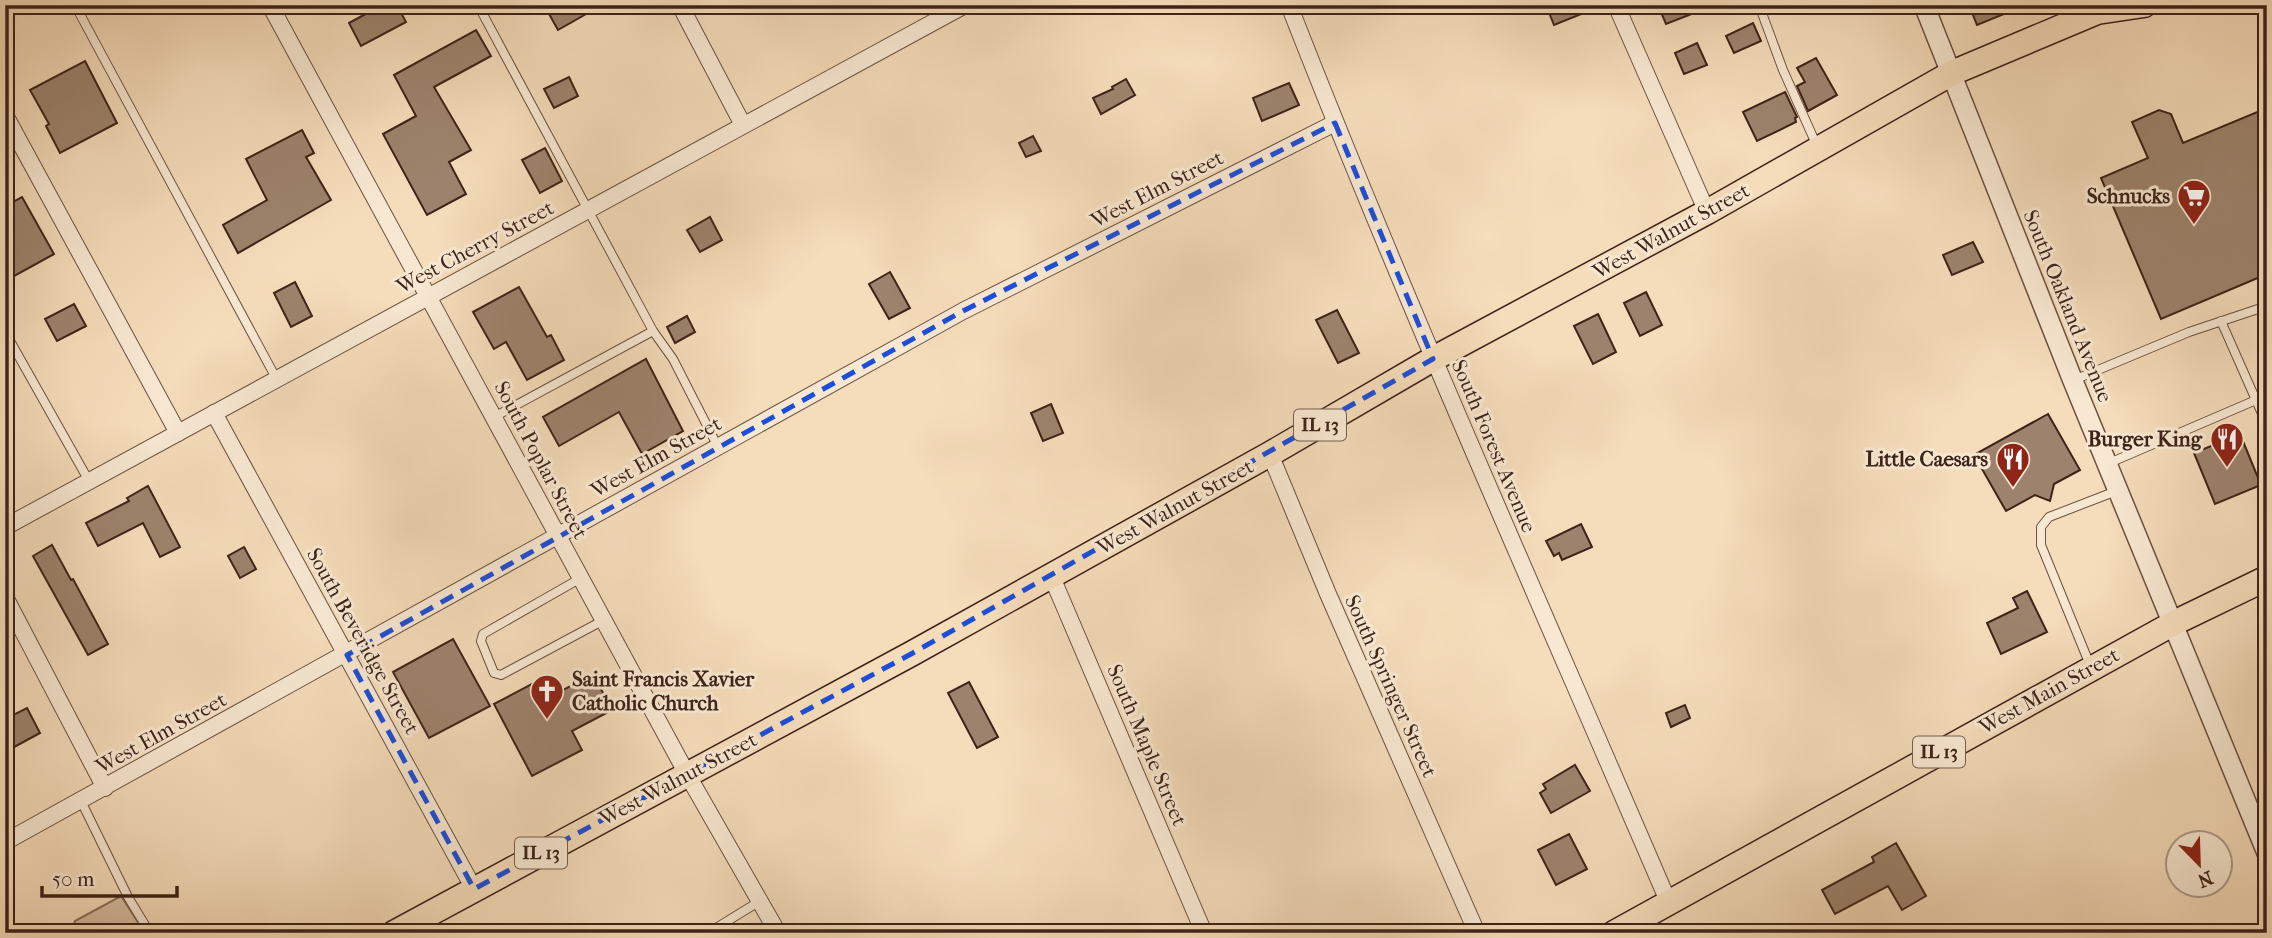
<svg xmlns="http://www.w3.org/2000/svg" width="2272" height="938" font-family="'IM FELL French Canon',serif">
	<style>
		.green { fill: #d6bd9f; stroke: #8a705c; stroke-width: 2 }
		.building { fill: #9d836d; stroke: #3d2319; stroke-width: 2 }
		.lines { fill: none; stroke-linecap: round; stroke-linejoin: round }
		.service-casing { stroke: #6b5141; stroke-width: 10 }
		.minor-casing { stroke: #6b5141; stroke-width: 18 }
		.tertiary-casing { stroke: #6b5141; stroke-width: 22 }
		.trunk-casing { stroke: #3d2319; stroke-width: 27 }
		.service { stroke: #f8e8d2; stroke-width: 8 }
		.minor { stroke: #f8e8d2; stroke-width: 16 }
		.tertiary { stroke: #f8e8d2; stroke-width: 19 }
		.trunk { stroke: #f5dcba; stroke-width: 24 }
		.marked { fill: none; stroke: #1d4ed8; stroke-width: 5; stroke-dasharray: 14 9; stroke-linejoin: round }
		.labels { text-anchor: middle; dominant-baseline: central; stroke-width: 6; stroke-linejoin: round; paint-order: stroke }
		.shield { fill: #f8e8d2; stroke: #755e50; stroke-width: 2 }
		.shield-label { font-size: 19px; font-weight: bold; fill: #3d2319 }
		.street-label { font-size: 21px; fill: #3d2319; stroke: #f8e8d2 }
		.poi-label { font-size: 21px; font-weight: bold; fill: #3d2319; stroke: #f8e8d2; text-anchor: end }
	</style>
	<rect width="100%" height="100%" fill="#f5dcba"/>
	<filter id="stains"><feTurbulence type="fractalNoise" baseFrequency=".00286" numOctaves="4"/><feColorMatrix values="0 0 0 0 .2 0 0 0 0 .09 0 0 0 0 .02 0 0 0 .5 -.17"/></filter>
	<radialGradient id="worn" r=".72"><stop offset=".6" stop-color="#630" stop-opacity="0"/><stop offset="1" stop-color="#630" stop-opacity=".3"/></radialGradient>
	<polygon class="green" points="121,896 145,933 71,933 75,921"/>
	<g class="building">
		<polygon points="382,5 397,5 406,22 361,46 349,23"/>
		<polygon points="544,5 602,5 558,30"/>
		<polygon points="1546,5 1601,5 1601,6 1554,25"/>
		<polygon points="1658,5 1712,5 1712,6 1666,24"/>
		<polygon points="1969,5 2023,5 2024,6 1977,25"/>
		<polygon points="1753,23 1761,41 1734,53 1726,36"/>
		<polygon points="476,30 491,56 434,87 471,150 449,162 466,194 427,215 383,134 416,116 394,75"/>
		<polygon points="1697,43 1707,65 1684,74 1675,53"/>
		<polygon points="1816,58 1837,95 1808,111 1797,86 1805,82 1797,68"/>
		<polygon points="85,61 117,123 60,153 46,126 49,124 30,90"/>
		<polygon points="569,77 578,96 554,108 544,89"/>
		<polygon points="1126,79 1135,95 1101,114 1093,98 1113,89 1112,87"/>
		<polygon points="1289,83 1299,105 1262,121 1253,98"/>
		<polygon points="1785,92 1797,117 1795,118 1796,122 1757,141 1743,112"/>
		<polygon points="2267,108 2267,274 2161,319 2101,178 2148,158 2132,122 2159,110 2171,114 2183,143"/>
		<polygon points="302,130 314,153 306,157 331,200 238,253 223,225 267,200 246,159"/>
		<polygon points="1033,136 1041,151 1026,157 1019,143"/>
		<polygon points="545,148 562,181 540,193 522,160"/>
		<polygon points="22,197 54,254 5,281 5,206"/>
		<polygon points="710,217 722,240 700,252 687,230"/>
		<polygon points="1973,242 1983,262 1952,275 1943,255"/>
		<polygon points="890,272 910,308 889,319 869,284"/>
		<polygon points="295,282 312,316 291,327 274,293"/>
		<polygon points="519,287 547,337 551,335 564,360 527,380 506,342 494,349 473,312"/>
		<polygon points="1646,292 1662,325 1640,336 1624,303"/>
		<polygon points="74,304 86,326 57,341 45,319"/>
		<polygon points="1337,310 1359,353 1338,363 1316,320"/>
		<polygon points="1598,314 1616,352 1593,364 1574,326"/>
		<polygon points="687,316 695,332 675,343 667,327"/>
		<polygon points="646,359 683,431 642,454 619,412 559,446 543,417"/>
		<polygon points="1051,404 1063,433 1043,441 1031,413"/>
		<polygon points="2048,414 2080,470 2054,484 2050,501 2035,495 2006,511 1974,455"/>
		<polygon points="2240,434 2261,485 2215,504 2194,453"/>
		<polygon points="148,486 180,547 160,557 143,523 98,546 86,523 129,501 127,498"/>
		<polygon points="1581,524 1592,547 1562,560 1559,553 1554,556 1546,541"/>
		<polygon points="52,545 71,580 73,579 108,644 88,655 33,556"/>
		<polygon points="244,547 256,569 240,578 228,556"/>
		<polygon points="2027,591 2047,632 2001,654 1987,623 2018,608 2013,598"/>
		<polygon points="453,639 490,706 429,738 393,672"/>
		<polygon points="593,674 612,710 572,731 582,750 532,776 494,704 543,678 552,696"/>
		<polygon points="969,682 998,737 977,748 948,693"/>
		<polygon points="1685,705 1690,718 1671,727 1666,713"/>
		<polygon points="27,708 40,733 5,752 5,719"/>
		<polygon points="1575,765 1590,791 1551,813 1540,793 1546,789 1543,784"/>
		<polygon points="1569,834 1587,869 1556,885 1538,850"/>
		<polygon points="1896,843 1926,896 1902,910 1888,886 1835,914 1822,890 1874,862 1872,857"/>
	</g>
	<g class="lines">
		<defs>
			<g id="service">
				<polyline points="75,5 276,378"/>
				<polyline points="478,5 653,331 673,359 718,447"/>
				<polyline points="1759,5 1783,70 1817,146"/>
				<polyline points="2221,321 2267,425"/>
				<polyline points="5,332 89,481"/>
				<polyline points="2074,380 2189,332 2267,306"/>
				<polyline points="494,417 653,331"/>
				<polyline points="2107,464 2256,400"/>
				<polyline points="581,578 483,634 481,641 494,673 501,675 604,620"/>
				<polyline points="2090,665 2041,545 2041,527 2049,517 2119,490"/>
				<polyline points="81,801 128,897 150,933"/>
				<polyline points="708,933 760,901"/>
			</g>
			<g id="minor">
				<polyline points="270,5 687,774 778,933"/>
				<polyline points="680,5 743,125"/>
				<path d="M1289,5c118,302 251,598 379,896"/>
				<polyline points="1616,5 1707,212"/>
				<polyline points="5,115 178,433"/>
				<polyline points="214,413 474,889"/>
				<polyline points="1270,454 1328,594 1477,933"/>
				<polyline points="5,527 965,5"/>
				<polyline points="1051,575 1204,933"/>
				<polyline points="5,597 105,788"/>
				<polyline points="5,842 963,311 1335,123"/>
			</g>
			<polyline id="tertiary" points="1924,5 2073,381 2267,853"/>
			<g id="trunk">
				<polyline points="394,933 911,654 1270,454 1433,359 1707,212 1952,73 2097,12 2144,5"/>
				<polyline points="1614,933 2174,623 2267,578"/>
			</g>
		</defs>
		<use href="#service" class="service-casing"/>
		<use href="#minor" class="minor-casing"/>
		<use href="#tertiary" class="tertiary-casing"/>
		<use href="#trunk" class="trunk-casing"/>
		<use href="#service" class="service"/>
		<use href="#minor" class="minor"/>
		<use href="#tertiary" class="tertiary"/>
		<use href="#trunk" class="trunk"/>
	</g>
	<path class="marked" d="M1335,123l98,236 -522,295 -437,235 -127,-234 616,-344z"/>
	<defs>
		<symbol id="supermarket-pin" viewBox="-11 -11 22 30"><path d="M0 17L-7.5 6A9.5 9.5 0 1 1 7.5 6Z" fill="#8f2418" stroke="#f8e8d2"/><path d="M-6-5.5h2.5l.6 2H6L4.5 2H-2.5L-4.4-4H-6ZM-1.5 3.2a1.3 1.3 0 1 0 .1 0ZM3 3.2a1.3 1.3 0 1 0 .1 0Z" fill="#fff"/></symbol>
		<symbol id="restaurant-pin" viewBox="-11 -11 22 30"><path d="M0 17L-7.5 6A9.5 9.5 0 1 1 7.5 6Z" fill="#8f2418" stroke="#f8e8d2"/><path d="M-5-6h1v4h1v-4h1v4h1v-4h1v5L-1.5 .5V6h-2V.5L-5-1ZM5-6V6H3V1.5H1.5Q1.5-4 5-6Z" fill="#fff"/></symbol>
		<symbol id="church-pin" viewBox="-11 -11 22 30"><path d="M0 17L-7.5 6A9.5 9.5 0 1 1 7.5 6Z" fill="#8f2418" stroke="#f8e8d2"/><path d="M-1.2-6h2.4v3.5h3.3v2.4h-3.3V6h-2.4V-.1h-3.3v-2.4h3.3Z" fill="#fff"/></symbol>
	</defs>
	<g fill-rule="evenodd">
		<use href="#supermarket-pin" x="2175" y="177" width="38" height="52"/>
		<use href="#restaurant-pin" x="2208" y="420" width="38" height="52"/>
		<use href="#restaurant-pin" x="1994" y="440" width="38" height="52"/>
		<use href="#church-pin" x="528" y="672" width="38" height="52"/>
	</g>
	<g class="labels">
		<g class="shield">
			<rect x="1294" y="409.5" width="52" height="31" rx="5"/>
			<rect x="1913" y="736.5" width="52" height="31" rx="5"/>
			<rect x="515" y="837.5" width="52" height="31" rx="5"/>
		</g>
		<g class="shield-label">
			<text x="1320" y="425">IL 13</text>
			<text x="1939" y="752">IL 13</text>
			<text x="541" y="853">IL 13</text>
		</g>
		<g class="street-label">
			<text transform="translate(1157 189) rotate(-27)">West Elm Street</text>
			<text transform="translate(1671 231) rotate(-29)">West Walnut Street</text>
			<text transform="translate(475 247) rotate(-28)">West Cherry Street</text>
			<text transform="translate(2068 306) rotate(68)">South Oakland Avenue</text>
			<text transform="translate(1494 446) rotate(67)">South Forest Avenue</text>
			<text transform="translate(656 457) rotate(-29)">West Elm Street</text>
			<text transform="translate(541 460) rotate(62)">South Poplar Street</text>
			<text transform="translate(1175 507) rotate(-29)">West Walnut Street</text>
			<text transform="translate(363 641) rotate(61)">South Beveridge Street</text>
			<text transform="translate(1391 686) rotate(66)">South Springer Street</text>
			<text transform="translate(2049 691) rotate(-29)">West Main Street</text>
			<text transform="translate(161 733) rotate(-29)">West Elm Street</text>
			<text transform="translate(1147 745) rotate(67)">South Maple Street</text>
			<text transform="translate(678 779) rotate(-28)">West Walnut Street</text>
		</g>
		<g class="poi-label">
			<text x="2170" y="196">Schnucks</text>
			<text x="2202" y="439">Burger King</text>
			<text x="1988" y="459">Little Caesars</text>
			<text x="572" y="679" text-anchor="start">Saint Francis Xavier<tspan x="572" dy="24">Catholic Church</tspan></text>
		</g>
	</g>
	<rect width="2272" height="938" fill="none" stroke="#f5dcba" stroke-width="28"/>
	<rect x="7" y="7" width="2258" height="924" fill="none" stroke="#3d2319" stroke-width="3.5"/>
	<rect x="14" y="14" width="2244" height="910" fill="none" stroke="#3d2319" stroke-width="2"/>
	<g transform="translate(2199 864) rotate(157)"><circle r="33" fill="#f8e8d2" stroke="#ad9988" stroke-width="2"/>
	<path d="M0-5L12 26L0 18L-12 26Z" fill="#8f2418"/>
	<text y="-10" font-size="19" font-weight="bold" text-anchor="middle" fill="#3d2319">N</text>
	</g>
	<path d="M42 886v10h135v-10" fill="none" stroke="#3d2319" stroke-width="3.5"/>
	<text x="52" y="886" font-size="21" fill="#3d2319" stroke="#f8e8d2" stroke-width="5" paint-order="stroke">50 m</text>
	<rect width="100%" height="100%" filter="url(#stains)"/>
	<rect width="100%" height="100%" fill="url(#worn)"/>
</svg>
